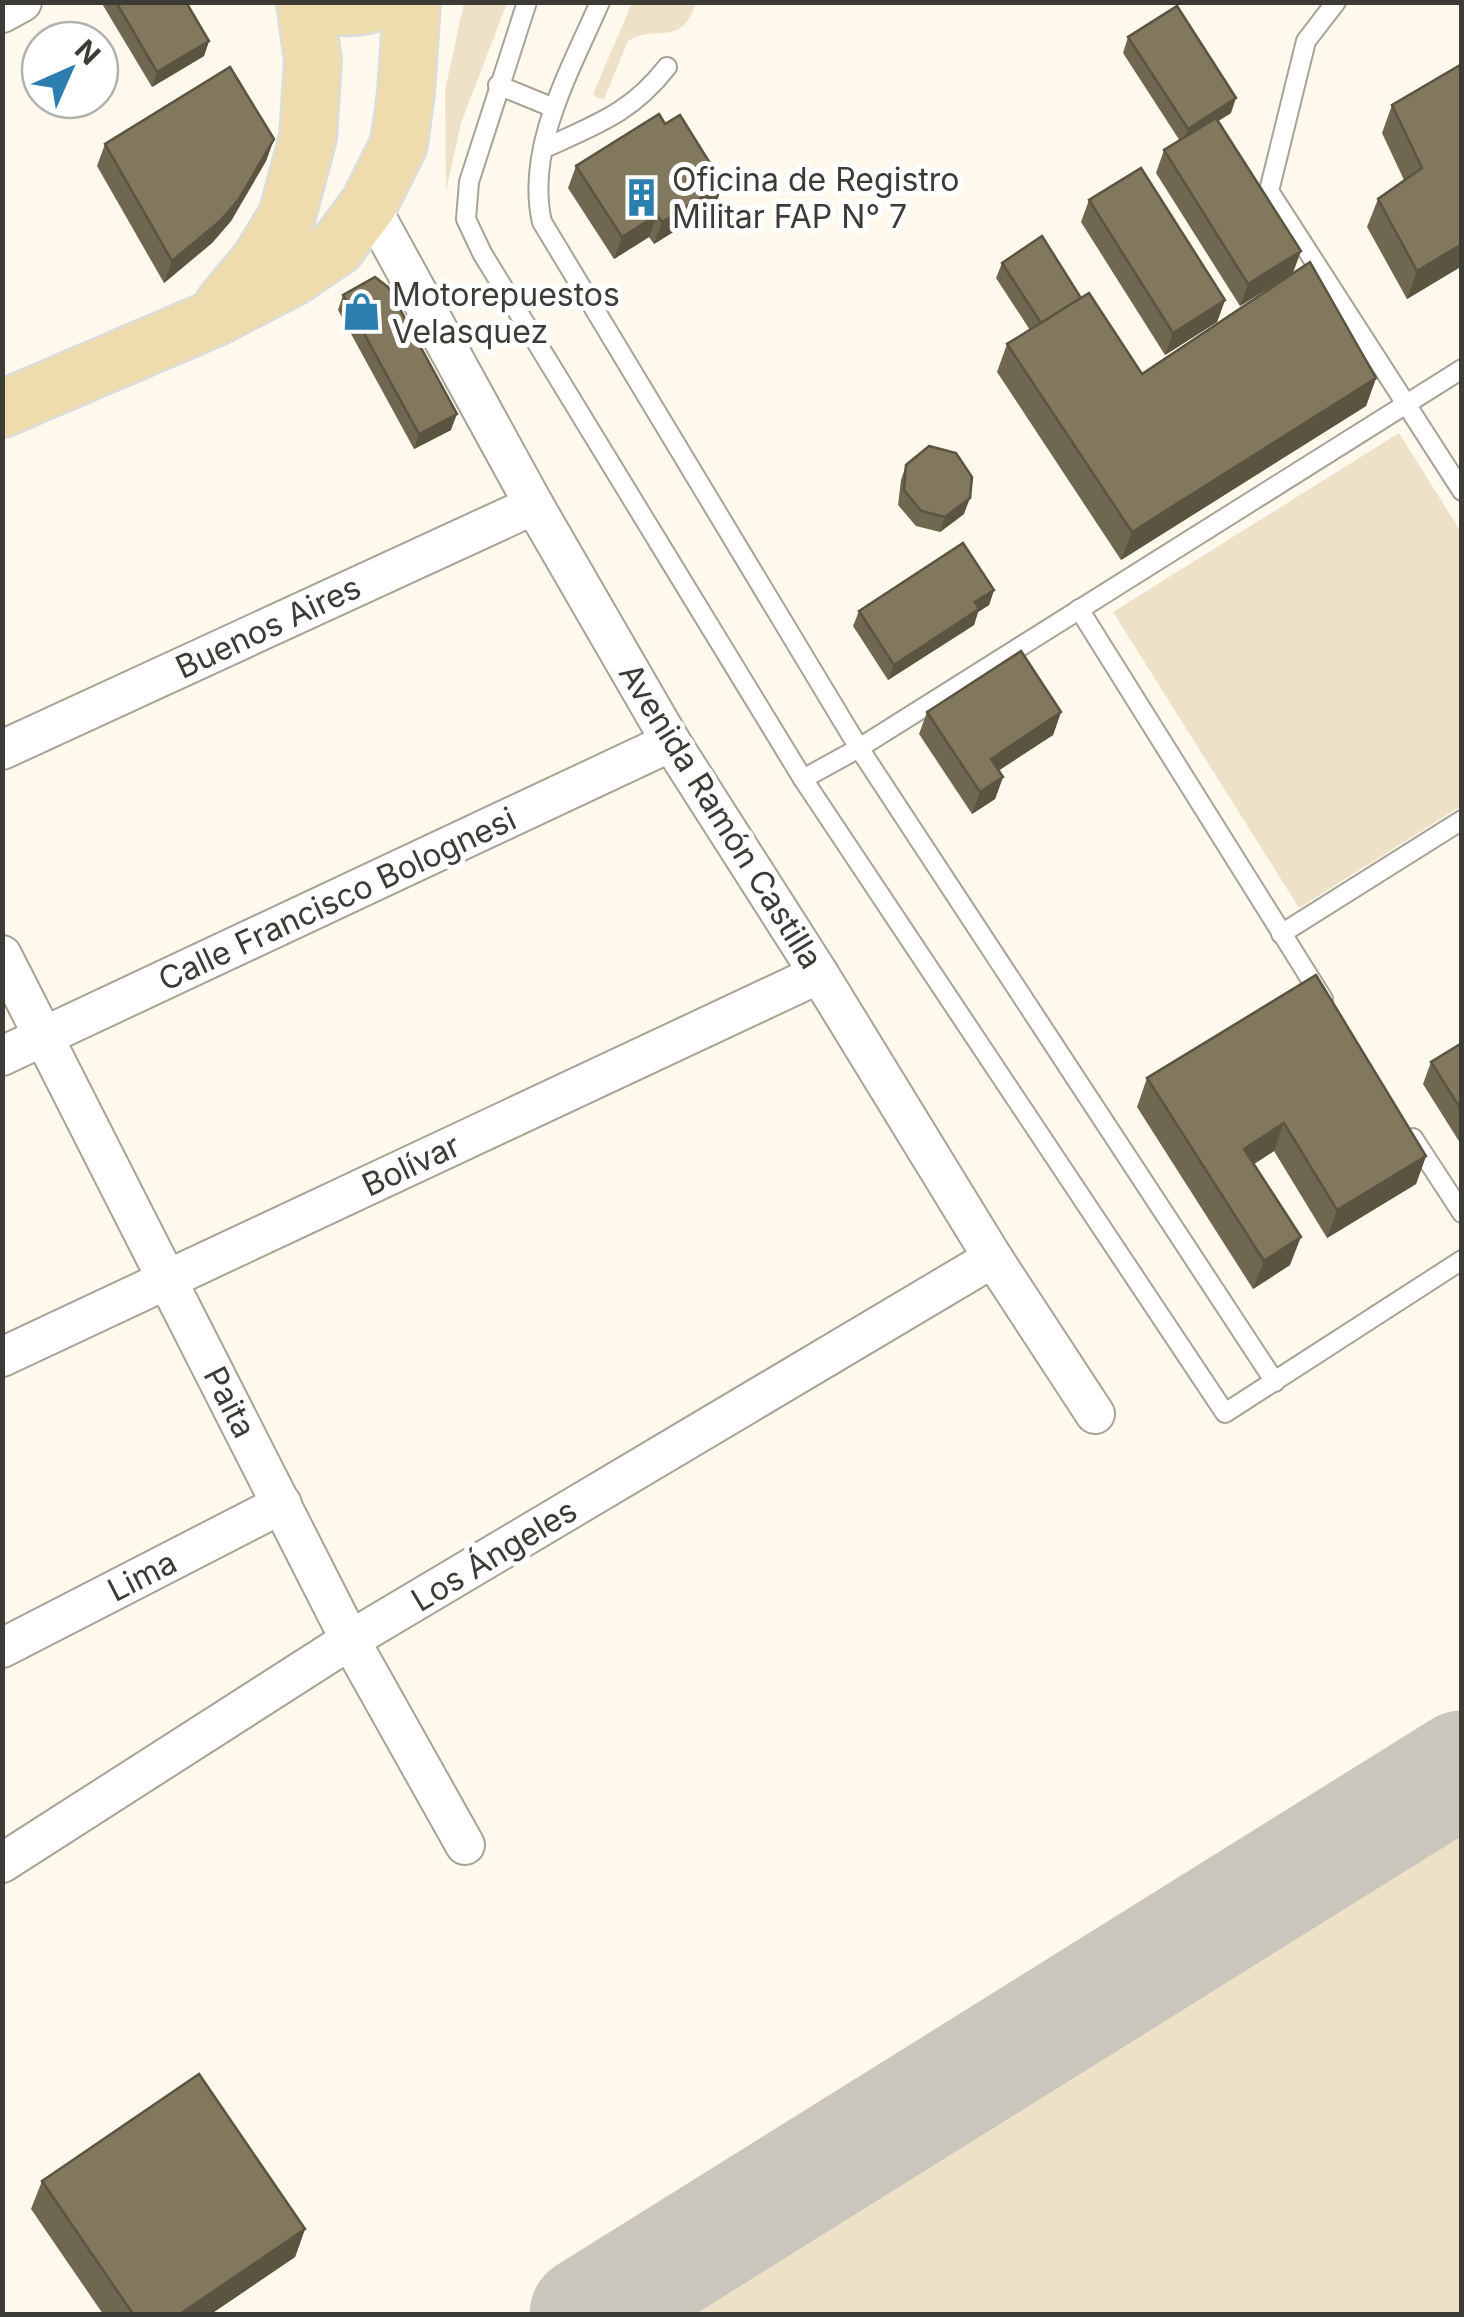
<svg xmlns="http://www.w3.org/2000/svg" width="1464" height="2317" font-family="Inter,sans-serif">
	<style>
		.green { fill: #ede2c8 }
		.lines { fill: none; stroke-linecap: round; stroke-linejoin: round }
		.taxiway { stroke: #cbc6bc; stroke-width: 115 }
		.lane-casing { stroke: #a7a397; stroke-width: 22 }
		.street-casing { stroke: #a7a397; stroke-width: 42 }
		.primary-casing { stroke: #dcdcdb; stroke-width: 60 }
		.lane { stroke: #fff; stroke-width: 18 }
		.street { stroke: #fff; stroke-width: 38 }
		.primary { stroke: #eedcad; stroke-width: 55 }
		.wall { fill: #706750 }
		.shaded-wall { fill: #5b5441 }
		.building { fill: #82785d; stroke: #5b5441; stroke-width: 2.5 }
		.labels { text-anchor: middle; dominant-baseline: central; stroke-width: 10; stroke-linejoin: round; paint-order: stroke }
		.poi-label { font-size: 32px; fill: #3d3b36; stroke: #fff; text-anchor: start }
		.street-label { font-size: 32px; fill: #3d3b36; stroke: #fff }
	</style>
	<rect width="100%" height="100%" fill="#fef9ec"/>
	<g class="green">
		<polygon points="464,3 507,3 461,123 446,191 445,90"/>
		<path d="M632,3h64c-16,46 -37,20 -68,38l-24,58 -7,-1 -4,-4z"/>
		<polygon points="1399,433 1461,532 1461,806 1299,908 1113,612"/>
		<polygon points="1461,1827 1461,2314 695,2314 807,2238"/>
	</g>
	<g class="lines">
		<polyline class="taxiway" points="587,2314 1462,1768"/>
		<defs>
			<g id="lane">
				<polyline points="527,2 469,182 466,219 482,253 803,779 1225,1413 1462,1260"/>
				<path d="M600,2c-29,67 -75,146 -58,220l317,526 416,634"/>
				<polyline points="1336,2 1306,41 1269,191 1462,491"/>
				<polyline points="498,85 554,108"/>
				<path d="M545,148c52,-24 86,-35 122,-81"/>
				<polyline points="1079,609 1323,999"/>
				<polyline points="803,779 859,748 1462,369"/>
				<polyline points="1281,934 1462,820"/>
				<polyline points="1413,1138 1462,1213"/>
			</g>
			<g id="street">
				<polyline points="2,13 22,2"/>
				<polyline points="369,204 534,505 671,742 819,974 993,1258 1095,1414"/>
				<polyline points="2,750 534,505"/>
				<polyline points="2,955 350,1640 465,1845"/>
				<polyline points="2,1056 671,742"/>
				<polyline points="2,1357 819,974"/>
				<polyline points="2,1648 282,1504"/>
				<polyline points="2,1863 350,1640 993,1258"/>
			</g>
			<g id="primary">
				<path d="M319,2c21,7 38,7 59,0"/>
				<polyline points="223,305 260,260 287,216 308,137 313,61 305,2"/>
				<polyline points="2,409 212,319 293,277 337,247 369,204 399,144 406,93 412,2"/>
			</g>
		</defs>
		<use href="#lane" class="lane-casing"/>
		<use href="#street" class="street-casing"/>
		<use href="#primary" class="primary-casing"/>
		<use href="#lane" class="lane"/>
		<use href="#street" class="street"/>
		<use href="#primary" class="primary"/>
	</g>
	<g class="wall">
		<polygon points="101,2 186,2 209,41 204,56 152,87"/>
		<polygon points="1128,37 1231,113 1218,121 1293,273 1240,306 1156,173 1164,150 1180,141 1123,53"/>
		<polygon points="1462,64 1462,266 1407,299 1367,227 1378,199 1404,180 1382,133 1392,105"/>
		<polygon points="665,124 723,184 715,206 654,244 649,237 614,259 568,188 576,166"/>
		<polygon points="274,139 266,161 231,221 212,243 164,283 97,166 105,144"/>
		<polygon points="1089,200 1225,300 1217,322 1165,355 1081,222"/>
		<polygon points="1002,263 1081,298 1142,374 1376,378 1366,406 1121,560 997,372 1007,344 1030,330 996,278"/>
		<polygon points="343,295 451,430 414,449 338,310"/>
		<polygon points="906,465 964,514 940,532 916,526 898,505 901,480"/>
		<polygon points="994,590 989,605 978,612 974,625 888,680 853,626 859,611"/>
		<polygon points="927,712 1061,712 1053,735 998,770 1003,777 995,799 972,814 919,734"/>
		<polygon points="1462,1043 1462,1146 1423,1084 1431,1062"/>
		<polygon points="1147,1078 1426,1156 1416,1184 1327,1238 1274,1151 1254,1164 1290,1265 1253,1289 1137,1107"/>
		<polygon points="42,2181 305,2229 295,2257 211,2314 103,2314 31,2209"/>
	</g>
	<g class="shaded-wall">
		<polygon points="209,41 204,56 152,87 157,72"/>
		<polygon points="1236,98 1231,113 1182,144 1188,129"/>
		<polygon points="274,139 266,161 231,221 212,243 164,283 172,261"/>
		<polygon points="723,184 715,206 654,244 662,222"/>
		<polygon points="657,215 649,237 614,259 622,237"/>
		<polygon points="1462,244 1462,266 1407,299 1417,271"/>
		<polygon points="1301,251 1293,273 1240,306 1248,284"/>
		<polygon points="1225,300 1217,322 1165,355 1173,333"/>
		<polygon points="1376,378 1366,406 1121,560 1132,532"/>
		<polygon points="457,414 451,430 414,449 419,434"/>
		<polygon points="970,498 964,514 940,532 945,517"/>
		<polygon points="994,590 989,605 978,612 974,625 888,680 894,665 975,602"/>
		<polygon points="1061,712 1053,735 983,781 991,759"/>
		<polygon points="1003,777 995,799 972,814 980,792"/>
		<polygon points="1284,1123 1274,1151 1234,1177 1244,1149"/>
		<polygon points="1426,1156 1416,1184 1327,1238 1337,1210"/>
		<polygon points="1301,1237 1290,1265 1253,1289 1264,1261"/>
		<polygon points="305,2229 295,2257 211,2314 180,2314"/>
	</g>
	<g class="building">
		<polygon points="116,2 186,2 209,41 157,72"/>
		<polygon points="1177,6 1236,98 1188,129 1128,37"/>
		<polygon points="1462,64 1462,244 1417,271 1378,199 1422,168 1392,105"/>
		<polygon points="230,67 274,139 239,199 220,221 172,261 105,144"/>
		<polygon points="659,114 665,124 680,115 723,184 662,222 657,215 622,237 576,166"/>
		<polygon points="1216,118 1301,251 1248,284 1164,150"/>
		<polygon points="1141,168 1225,300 1173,333 1089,200"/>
		<polygon points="1042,236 1081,298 1041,323 1002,263"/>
		<polygon points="1310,262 1376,378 1132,532 1007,344 1089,293 1142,374"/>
		<polygon points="375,277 388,287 457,414 419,434 343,295"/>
		<polygon points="929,446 956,453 972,477 970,498 945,517 921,511 904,490 906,465"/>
		<polygon points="963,543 994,590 975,602 979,609 894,665 859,611"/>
		<polygon points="1021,651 1061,712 991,759 1003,777 980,792 927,712"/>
		<polygon points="1316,975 1426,1156 1337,1210 1284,1123 1244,1149 1301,1237 1264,1261 1147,1078"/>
		<polygon points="1462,1043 1462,1111 1431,1062"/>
		<polygon points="199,2074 305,2229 180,2314 133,2314 42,2181"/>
	</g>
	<defs>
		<symbol id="building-bare" viewBox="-9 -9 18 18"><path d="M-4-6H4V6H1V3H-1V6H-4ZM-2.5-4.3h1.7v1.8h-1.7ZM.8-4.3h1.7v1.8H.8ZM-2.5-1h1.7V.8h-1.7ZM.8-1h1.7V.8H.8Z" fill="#2c7eaf" stroke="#fff" stroke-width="2.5" paint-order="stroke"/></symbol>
		<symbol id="shop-bare" viewBox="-9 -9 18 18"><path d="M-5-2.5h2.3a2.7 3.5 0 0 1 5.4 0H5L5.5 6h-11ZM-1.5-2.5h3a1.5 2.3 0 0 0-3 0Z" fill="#2c7eaf" stroke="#fff" stroke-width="2.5" paint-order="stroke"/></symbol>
	</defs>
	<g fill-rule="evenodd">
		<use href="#building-bare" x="614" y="170" width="55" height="55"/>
		<use href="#shop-bare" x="334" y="284" width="55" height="55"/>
	</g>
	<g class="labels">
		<g class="poi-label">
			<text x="672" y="179">Oficina de Registro<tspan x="672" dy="37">Militar FAP N° 7</tspan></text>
			<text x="392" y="294">Motorepuestos<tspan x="392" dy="37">Velasquez</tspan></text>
		</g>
		<g class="street-label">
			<text transform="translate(268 627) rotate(-25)">Buenos Aires</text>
			<text transform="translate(721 816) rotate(58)">Avenida Ramón Castilla</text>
			<text transform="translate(337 899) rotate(-25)">Calle Francisco Bolognesi</text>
			<text transform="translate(411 1165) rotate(-25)">Bolívar</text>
			<text transform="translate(230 1402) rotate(63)">Paita</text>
			<text transform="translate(494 1555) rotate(-31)">Los Ángeles</text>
			<text transform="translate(142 1576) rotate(-27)">Lima</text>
		</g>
	</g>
	<rect width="1464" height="2317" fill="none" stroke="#3d3b36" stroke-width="10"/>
	<g transform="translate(70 70) rotate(45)"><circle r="48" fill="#ffffff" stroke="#b1b1af" stroke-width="2.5"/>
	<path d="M0-8L18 38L0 25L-18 38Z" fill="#2c7eaf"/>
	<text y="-15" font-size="28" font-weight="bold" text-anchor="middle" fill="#3d3b36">N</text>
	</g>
</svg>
